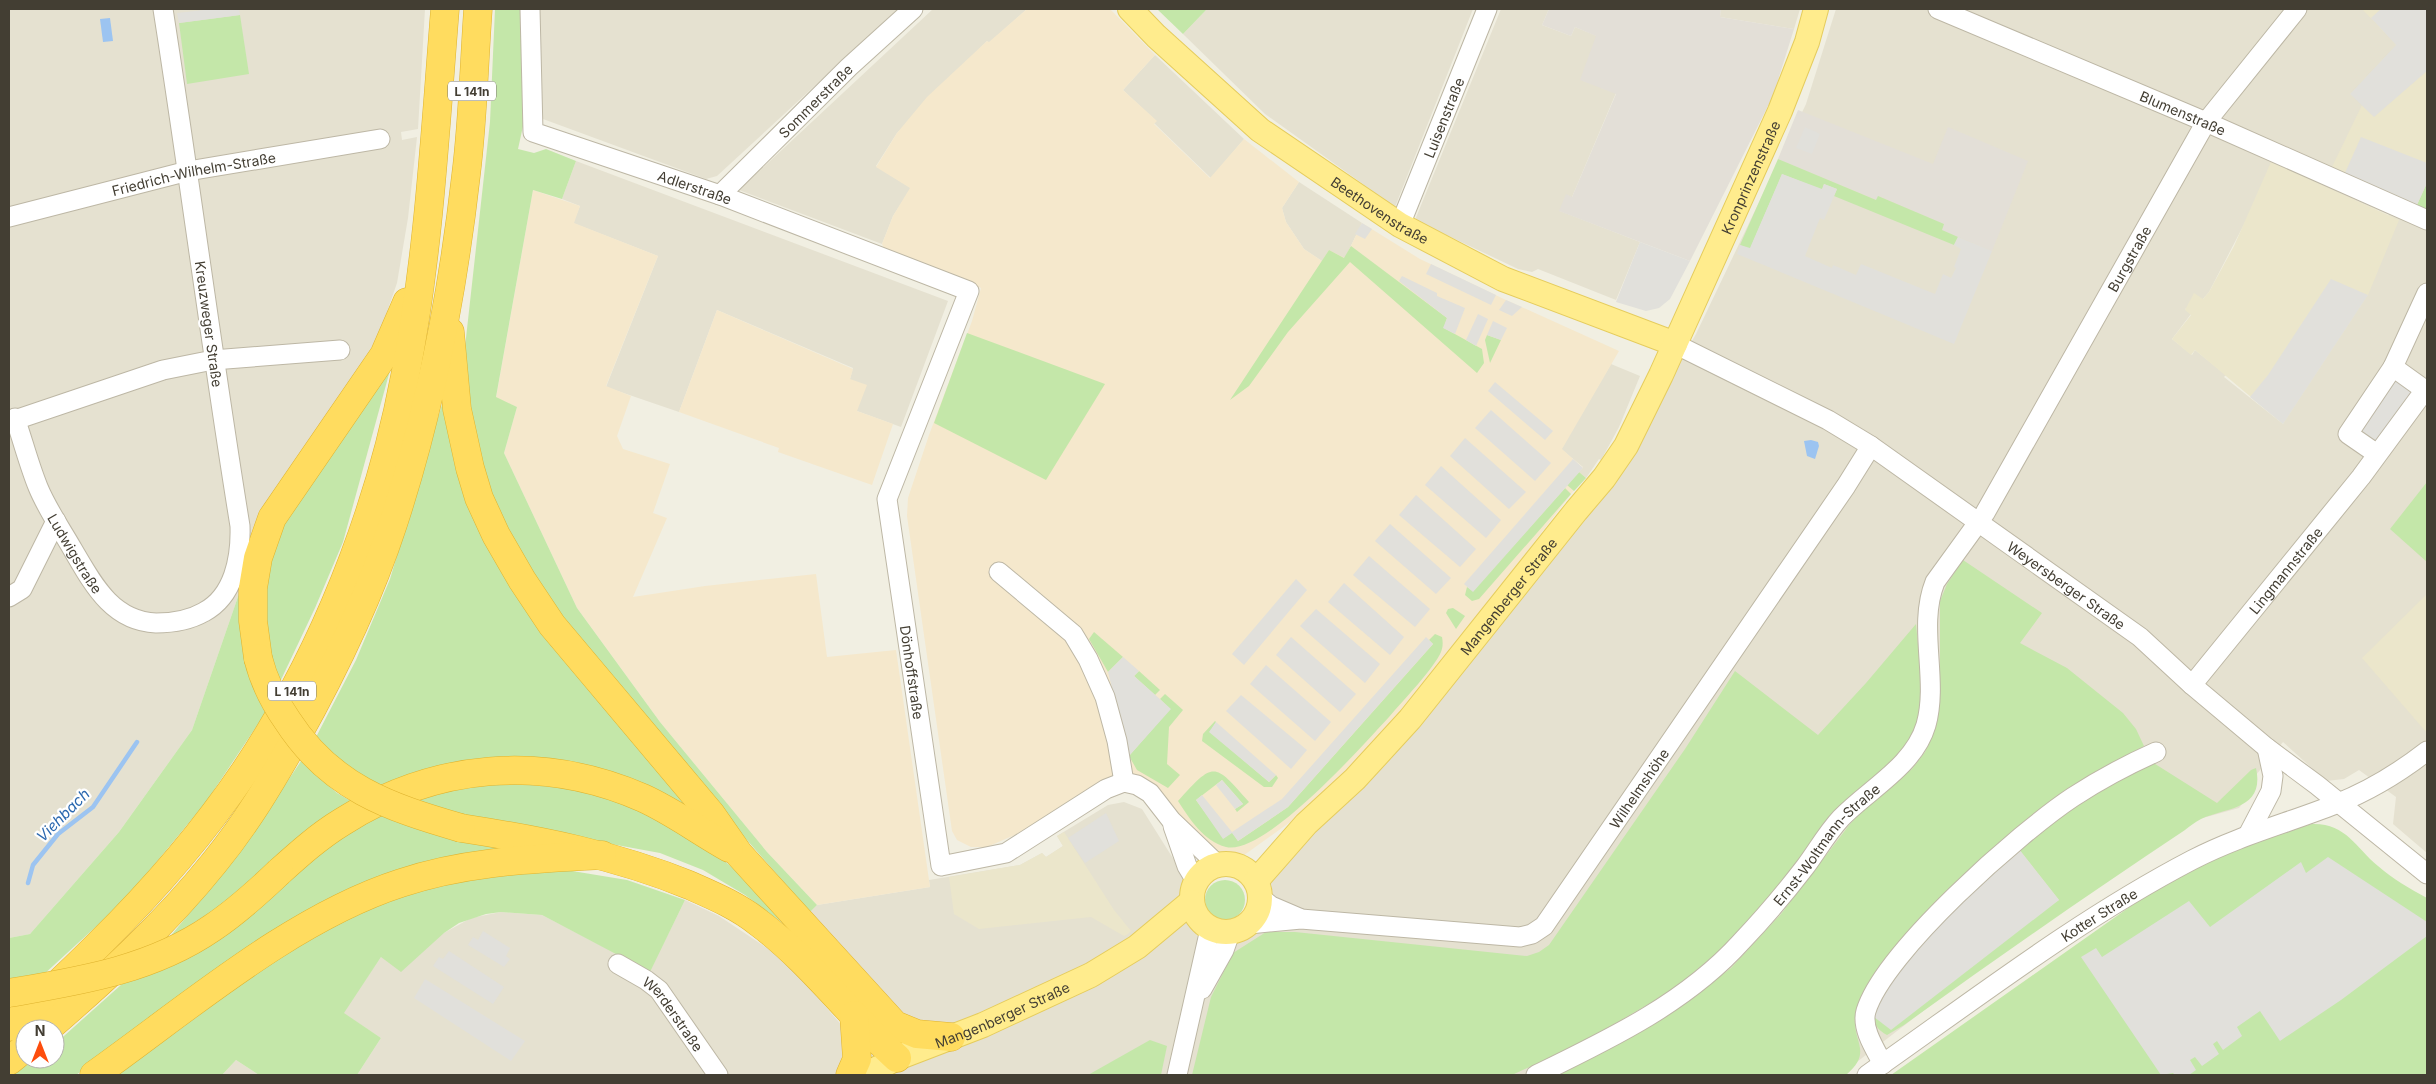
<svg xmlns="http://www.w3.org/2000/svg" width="2436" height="1084" font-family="Inter,sans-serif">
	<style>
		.residential { fill: #e5e1d0; fill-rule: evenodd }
		.commercial { fill: #f5e8cc }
		.industrial { fill: #e3dfd7 }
		.education { fill: #ebe6cb }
		.green { fill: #c4e7a9 }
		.parking { fill: #e1e0db }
		.water { fill: #9cc4f1 }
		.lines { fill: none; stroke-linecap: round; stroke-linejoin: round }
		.stream { stroke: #9cc4f1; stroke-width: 4.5 }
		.minor-casing { stroke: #bdb7a5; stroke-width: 21 }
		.major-casing { stroke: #e5cc5d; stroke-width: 26 }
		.highway-casing { stroke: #dfb32f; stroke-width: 29 }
		.minor { stroke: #fff; stroke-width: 19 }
		.major { stroke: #ffec8d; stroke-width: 24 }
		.highway { stroke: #ffdc5f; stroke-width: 28 }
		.highway-bridge-casing { stroke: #dfb32f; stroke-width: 29; stroke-linecap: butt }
		.highway-bridge { stroke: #ffdc5f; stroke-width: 28 }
		.labels { text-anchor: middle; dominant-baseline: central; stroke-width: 4.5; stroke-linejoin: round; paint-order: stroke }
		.shield { fill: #fff; stroke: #7b7870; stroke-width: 1 }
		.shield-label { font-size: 12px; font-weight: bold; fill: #433e33 }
		.street-label { font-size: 14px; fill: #433e33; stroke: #fff }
		.water-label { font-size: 15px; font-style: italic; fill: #2b68af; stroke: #fff }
	</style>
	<rect width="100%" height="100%" fill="#f1efe2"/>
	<g class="residential">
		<polygon points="9,9 425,9 418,129 401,132 402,140 417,137 408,218 397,283 380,332 362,365 279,483 260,514 245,557 241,588 192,730 119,832 30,934 9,938"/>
		<polygon points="539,9 898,9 717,176 706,179 543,119 538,48"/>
		<polygon points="933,9 1027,9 989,43 987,41 897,133 876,166 911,188 893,216 882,244 739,190"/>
		<polygon points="1207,9 1473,9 1395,207 1265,114 1183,34"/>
		<polygon points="1501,9 1549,9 1542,25 1571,36 1575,27 1597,36 1616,93 1572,197 1560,211 1640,242 1616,300 1538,269 1532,272 1518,269 1415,220"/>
		<polygon points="1721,9 1800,9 1794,29 1720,17"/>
		<path d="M1836,9h591v844l-34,-29 3,-27 -37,-27 -15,9 -18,2 -43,-39 -32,39v11l-12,16 -58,16 -92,59 -249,192h-1483l24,-37 -38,-25 38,-56 63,-24 27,-15 30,-6 41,3 108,56 35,-71 34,16 66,44 67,77 -42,-125 7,-7 113,-18 -1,-7 91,-15 22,-12 4,4 17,-11 -6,-10 51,-31 16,-3 18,7 44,70 -2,36 14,22 35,4 18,-10 13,-17 3,-16 -2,-22 342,-387 89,-155 110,-230zM2319,185l70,30 -106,209 -59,-47 2,-2 -31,-25 -3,5 -20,-16 19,-25 -6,-5 18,-10 6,-7 44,-85z"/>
		<polygon points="1155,55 1244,139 1211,178 1154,123 1156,121 1123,90"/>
		<polygon points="576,161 948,301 901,427 857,411 850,379 853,368 717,310 679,412 606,387 658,256 573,223 580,206 562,199"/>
		<polygon points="1299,182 1362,223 1345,258 1322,261 1304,249 1286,222 1282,208"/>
		<polygon points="1611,364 1640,376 1619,427 1601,460 1599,459 1586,478 1579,472 1583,467 1561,449"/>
		<polygon points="236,1060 259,1075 222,1075"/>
	</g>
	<g class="commercial">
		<polygon points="1027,9 1110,9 1155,55 1123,90 1157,121 1154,124 1210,178 1244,139 1299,182 1282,208 1286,222 1304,249 1322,261 1329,250 1345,258 1362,223 1420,259 1506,300 1619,351 1562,449 1583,468 1579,472 1586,478 1571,494 1424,686 1352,768 1300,815 1240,858 1221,858 1190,827 1155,786 1107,781 1019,833 987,847 971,847 957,840 952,831 907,516 908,498 929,435 972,321 981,288 885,250 882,244 893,216 910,188 876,167 897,133 927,97 987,41 989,42"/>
		<polygon points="533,190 580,206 574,223 658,256 606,386 631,396 617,436 623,449 670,464 653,513 667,518 633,597 705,586 816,574 827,657 896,650 930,887 817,905 767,852 660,722 577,608 504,453 517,407 496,398"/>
		<polygon points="717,310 853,369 850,379 867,385 857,411 893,424 872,485 778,452 779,448 679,412"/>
	</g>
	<g class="industrial">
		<polygon points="1549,9 1721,9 1720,17 1794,29 1773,96 1690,261 1559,211 1566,194 1572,197 1616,94 1580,80 1596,36 1575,27 1571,36 1542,25"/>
		<polygon points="1798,110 1933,164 1948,127 2028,161 1992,251 1942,230 1944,224 1879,196 1877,200 1778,159"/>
	</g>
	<g class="education">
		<polygon points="2362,9 2427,9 2427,183 2416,207 2332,167 2362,105 2350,94 2396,45"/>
		<polygon points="2271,162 2399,220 2368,295 2283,424 2195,350 2191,355 2172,339 2191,315 2185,310 2194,293 2203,299 2209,292 2234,246"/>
		<polygon points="2427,594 2427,733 2362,658"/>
		<polygon points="1064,832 1114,910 1131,931 1128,934 1124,936 1091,917 979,929 954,914 949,877 1020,865 1042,853 1046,857 1063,846 1057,836"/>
	</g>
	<g class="green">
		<polygon points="495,9 524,9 525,117 518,149 534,153 546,149 576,161 562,199 533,190 496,397 517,407 504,453 577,608 660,722 767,852 817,905 810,912 655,735 529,574 471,449 464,356 490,122"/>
		<polygon points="1157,9 1207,9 1183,34"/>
		<polygon points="240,15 249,74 187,84 179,23"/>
		<polygon points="1778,159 1876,200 1878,196 1944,224 1942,230 1958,237 1954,245 1834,196 1837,189 1824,184 1822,190 1782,174 1750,249 1740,245"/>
		<polygon points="2427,183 2427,212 2416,207"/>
		<polygon points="1351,246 1447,318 1444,328 1482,349 1484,363 1477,373 1350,262 1288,332 1249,386 1230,400 1329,250 1344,258"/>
		<polygon points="967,333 1105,384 1046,480 934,423"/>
		<polygon points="1487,335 1501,340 1490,363 1485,340"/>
		<polygon points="395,352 343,542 315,608 279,684 269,656 262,599 281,523"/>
		<polygon points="443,401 469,489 702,818 604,774 383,789 349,769 315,739 356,660 390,579"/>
		<polygon points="1579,472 1586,478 1574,491 1567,485"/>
		<polygon points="2427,482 2427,562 2390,529"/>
		<polygon points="1565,488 1571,494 1479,599 1472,601 1465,595 1467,587 1473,591"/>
		<path d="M1963,560l79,53 -22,30 47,25 56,45 13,16 8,17c-26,15 -55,28 -80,45 -49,34 -91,76 -133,119 -22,24 -47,47 -63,76 -6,9 -12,19 -13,31 -2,26 18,35 -9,58h-295l132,-71 48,-36 50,-54 69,-90 30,-31 32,-24 13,-17 12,-31 3,-56v-64l7,-17z"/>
		<polygon points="241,588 266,712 206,802 125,900 42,976 9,981 9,938 30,934 119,832 192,730"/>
		<polygon points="1453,608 1465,616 1456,629 1446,613 1448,609"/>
		<polygon points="1916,624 1923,695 1920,724 1905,750 1894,762 1829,817 1794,868 1737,936 1673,990 1585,1041 1512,1075 1192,1075 1211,997 1233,953 1266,932 1295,932 1527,956 1539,952 1549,945 1685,749 1735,671 1818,735 1866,683"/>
		<polygon points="1094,632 1123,657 1108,672 1089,639"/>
		<path d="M1435,634l7,3c1,5 1,10 -1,15 -6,15 -40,51 -52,65 -27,29 -124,139 -163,130 -23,-6 -36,-28 -48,-46 36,-40 36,-39 71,1l-12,10 -2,-3 8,-5 -21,-24 -26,20 28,38 8,-6 6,9 50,-34 145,-163 -4,-4z"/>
		<polygon points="1139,671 1160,690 1155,695 1134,676"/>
		<polygon points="1165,694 1183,710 1169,727 1167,764 1180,775 1168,788 1137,770 1129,756 1170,709 1160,699"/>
		<polygon points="1215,721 1216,722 1210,732 1269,782 1276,775 1278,778 1272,787 1264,787 1202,741 1203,734"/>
		<polygon points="301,761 337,793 354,803 222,905 168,939 238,855"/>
		<path d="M2152,762l65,41 34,-33 5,-2c9,42 -29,39 -55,51 -6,3 -11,7 -16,11 -95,63 -188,128 -281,195l-17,10c-9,-5 -12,-9 -13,-18l185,-117 -41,-52 49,-39z"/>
		<polygon points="477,781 598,790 697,838 740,874 819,958 780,921 745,895 703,870 660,853 465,817 406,797"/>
		<polygon points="372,812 398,822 537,849 440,861 154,1019 76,1075 12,1075 36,1059 55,1059 55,1044 122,984 152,972"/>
		<path d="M2312,824c34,-1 43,23 66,42 15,13 32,23 49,32v177h-536l257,-181c52,-29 106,-56 164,-70z"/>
		<polygon points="554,868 627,880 685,900 650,972 542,915 501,912 486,914 459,923 444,933 401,972 381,957 344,1013 381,1038 357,1075 259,1075 236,1060 222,1075 118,1075 266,966 341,922 400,895 447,881"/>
		<circle cx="1225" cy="900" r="20"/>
		<polygon points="1150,1040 1167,1046 1161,1075 1088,1075"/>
	</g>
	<g class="parking">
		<polygon points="213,9 239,9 240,15 179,23 177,13"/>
		<polygon points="2381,9 2427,9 2427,71 2374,117 2350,94 2396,45 2371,18"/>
		<polygon points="1805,127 1820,134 1812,154 1796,148"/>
		<polygon points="2361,137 2427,163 2427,183 2416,207 2345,173"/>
		<polygon points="1782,174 1822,189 1824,184 1837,189 1824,220 1820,218 1805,256 1832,268 1833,265 1856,275 1861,264 1935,294 1943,274 1951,278 1956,268 1954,267 1961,249 1954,245 1958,237 1992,251 1954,344 1737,254 1740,245 1750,248"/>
		<polygon points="1362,223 1372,229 1365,239 1355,234"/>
		<polygon points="1640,242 1690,261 1670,299 1659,308 1646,311 1616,302"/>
		<polygon points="1431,264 1496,295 1491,305 1426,274"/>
		<polygon points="1402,276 1437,293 1437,296 1465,308 1455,334 1443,328 1447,318 1399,281"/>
		<polygon points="2331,279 2368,295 2283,424 2250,397 2268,375"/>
		<polygon points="1506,300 1522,307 1512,316 1499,310"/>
		<polygon points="1478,314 1488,319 1476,346 1466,340"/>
		<polygon points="1493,321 1507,328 1501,340 1487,335"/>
		<polygon points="2393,367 2425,390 2377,454 2348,434"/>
		<polygon points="1495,382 1553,431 1545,440 1488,391"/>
		<polygon points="1491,410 1551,463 1535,481 1475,428"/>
		<polygon points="1465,438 1526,492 1509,509 1450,456"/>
		<polygon points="1573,459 1583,468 1473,592 1464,584"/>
		<polygon points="1441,466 1501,520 1486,538 1425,485"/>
		<polygon points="1416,495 1476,549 1460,567 1399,515"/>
		<polygon points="1390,524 1451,578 1436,594 1375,541"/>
		<polygon points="1369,556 1430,609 1415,627 1353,575"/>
		<polygon points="1296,579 1307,590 1244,665 1232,654"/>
		<polygon points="1344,583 1404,637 1390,655 1328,602"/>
		<polygon points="1316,609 1380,664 1365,683 1300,626"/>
		<polygon points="1291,637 1356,694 1340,712 1276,655"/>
		<polygon points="1426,637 1433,644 1288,807 1238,841 1232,833 1223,839 1196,800 1202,795 1232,832 1282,799"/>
		<polygon points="1123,657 1139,671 1134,676 1171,709 1129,756 1108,672"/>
		<polygon points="1266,665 1331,722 1315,741 1250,684"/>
		<polygon points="1241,695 1307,750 1291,769 1226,711"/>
		<polygon points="1216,722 1276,775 1269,782 1209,732"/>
		<polygon points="1222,780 1243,804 1235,809 1216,785"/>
		<polygon points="1106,813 1119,841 1085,863 1068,838"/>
		<polygon points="2018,848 2059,900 1891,1030 1874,1017 1882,995 1910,952"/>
		<polygon points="2328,857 2427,922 2427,936 2341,1000 2280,1041 2260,1011 2237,1027 2242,1036 2223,1050 2217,1041 2213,1044 2219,1054 2202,1066 2195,1057 2190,1060 2196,1070 2189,1075 2175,1075 2173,1073 2161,1075 2081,957 2096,948 2102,957 2189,901 2210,927 2301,862 2306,873"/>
		<polygon points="483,931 510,948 506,956 510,959 504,967 468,945 473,937 478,940"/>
		<polygon points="449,951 504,987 493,1004 433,966 439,957 443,959"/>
		<polygon points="425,979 525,1041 511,1061 414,998"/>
	</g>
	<g class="water">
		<polygon points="110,18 113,41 103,42 100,19"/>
		<polygon points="1811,440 1818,442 1819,446 1815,459 1807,456 1804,441"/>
	</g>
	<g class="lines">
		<polyline class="stream" points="28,883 33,865 58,834 93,807 137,742"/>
		<defs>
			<g id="minor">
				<path id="s1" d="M530,9l3,123 187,63 249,96 -82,208 54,367 65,-13 100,-64 18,-7 13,3 13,8 21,27 47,45"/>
				<path id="s2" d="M1938,9l268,113 221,98"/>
				<path id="s3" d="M720,195l129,-128 64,-58"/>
				<path id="s4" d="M9,217l179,-46 192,-32"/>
				<path id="s5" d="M1400,225l87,-216"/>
				<path id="s6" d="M1675,344l153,76 43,26 269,191 52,48 75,63 50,37 110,89"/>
				<polyline points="2393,367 2427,293"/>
				<path id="s7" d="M15,418c8,23 14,47 23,69 9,22 23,42 35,63 20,34 39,71 83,73 16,0 34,-3 48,-11 30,-16 37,-54 36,-86 -28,-172 -50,-345 -77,-517"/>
				<polyline points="9,422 163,370 213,360 340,350"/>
				<polyline points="999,572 1073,634 1088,659 1105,697 1117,741 1124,782"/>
				<polyline points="9,597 22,589 56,521"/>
				<path id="s8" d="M2192,685l169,-208 64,-87 -32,-23 -45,67 29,20"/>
				<polyline points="1173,826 1187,866 1196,881"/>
				<polyline points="2248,835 2271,791 2273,776 2267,748"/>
				<polyline points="1261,898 1271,906 1299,918"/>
				<path id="s9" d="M1249,924l52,-5 219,18 12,-3 12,-8 302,-440 25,-40"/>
				<path id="s10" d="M618,964l28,16 13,10 59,85"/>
				<polyline points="1202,989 1224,950 1230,933"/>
				<path d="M1883,1064c-8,-15 -22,-36 -17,-53 18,-59 154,-179 207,-214 26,-17 54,-32 83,-45"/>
				<polyline points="1177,1075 1210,929"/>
				<path id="s11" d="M1536,1075c72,-35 150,-72 205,-133 22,-23 44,-49 64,-75 12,-16 22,-34 36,-49 28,-29 73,-52 85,-93 13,-46 -9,-98 9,-143l50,-69 221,-391 91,-113"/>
				<path id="s12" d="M1867,1075c106,-74 210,-155 325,-215 46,-24 96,-37 144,-56 33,-13 64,-32 91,-53"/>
			</g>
			<g id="major">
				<path id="s13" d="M1130,9l26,27 104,94 140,95 103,54 172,65"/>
				<circle cx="1226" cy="898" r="34"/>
				<path id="s14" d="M1256,881l50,-57 49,-45 55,-60 166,-208 28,-33 22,-32 35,-71 119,-264 27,-69 9,-33"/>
				<path id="s15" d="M865,1075l32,-17 86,-33 108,-50 46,-28 54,-45"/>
			</g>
			<g id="highway">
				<polyline points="450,332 457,409 470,468 479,498 496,535 522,580 552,625 711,814 739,854 895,1025 917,1034 951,1037"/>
				<polyline points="258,658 253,621 253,588 258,558 272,518 384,355 407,302"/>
				<path d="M461,828c78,12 155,27 228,57 25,11 49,21 70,38 52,39 90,92 138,135"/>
				<path d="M279,872c20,-18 40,-36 63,-50 93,-59 200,-68 301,-24 31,14 57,34 86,50"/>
				<path d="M9,1027c32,-26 60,-53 89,-82 65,-64 126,-136 173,-215 64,-107 111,-232 134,-354 24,-121 30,-245 40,-367"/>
				<path d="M47,1029c59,-51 118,-105 167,-166 32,-39 57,-81 82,-125 38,-68 73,-140 97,-214 36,-110 60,-234 73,-349 7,-55 8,-111 12,-166"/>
				<polyline points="9,1061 25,1048"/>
				<path d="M94,1075c93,-66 198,-157 307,-192 65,-22 133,-24 201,-28"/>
				<polyline points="850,1075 857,1059 854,1015"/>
			</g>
		</defs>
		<use href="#minor" class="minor-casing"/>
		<use href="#major" class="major-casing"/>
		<use href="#highway" class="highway-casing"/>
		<use href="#minor" class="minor"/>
		<use href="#major" class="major"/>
		<use href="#highway" class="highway"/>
		<defs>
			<g id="highway-bridge">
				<path d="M258,658c6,24 15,42 29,62 43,67 101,87 174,108"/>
				<path d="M9,993c70,-12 142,-23 203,-65 24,-16 46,-36 67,-56"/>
			</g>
		</defs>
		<use href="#highway-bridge" class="highway-bridge-casing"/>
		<use href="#highway-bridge" class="highway-bridge"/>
	</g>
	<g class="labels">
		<g class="shield">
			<rect x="448" y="81.5" width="48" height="19" rx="4"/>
			<rect x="268" y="681.5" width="48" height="19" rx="4"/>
		</g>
		<g class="shield-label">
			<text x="472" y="91">L 141n</text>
			<text x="292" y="691">L 141n</text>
		</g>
		<g class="street-label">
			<text stroke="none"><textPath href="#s3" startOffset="134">Sommerstraße</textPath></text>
			<text stroke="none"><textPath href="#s2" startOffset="266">Blumenstraße</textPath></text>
			<text stroke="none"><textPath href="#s5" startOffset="116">Luisenstraße</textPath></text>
			<text stroke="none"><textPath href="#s4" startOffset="190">Friedrich-Wilhelm-Straße</textPath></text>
			<text stroke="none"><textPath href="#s14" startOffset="868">Kronprinzenstraße</textPath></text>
			<text stroke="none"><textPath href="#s1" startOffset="294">Adlerstraße</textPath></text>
			<text stroke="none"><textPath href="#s13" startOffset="322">Beethovenstraße</textPath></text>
			<text stroke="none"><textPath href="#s11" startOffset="1055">Burgstraße</textPath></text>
			<text transform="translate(209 324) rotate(82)">Kreuzweger Straße</text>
			<text stroke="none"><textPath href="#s7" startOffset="149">Ludwigstraße</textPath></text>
			<text stroke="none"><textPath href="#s8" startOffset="148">Lingmannstraße</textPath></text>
			<text stroke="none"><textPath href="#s6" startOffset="461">Weyersberger Straße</textPath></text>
			<text stroke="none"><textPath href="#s14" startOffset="381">Mangenberger Straße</textPath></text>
			<text stroke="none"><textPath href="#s1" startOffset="986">Dönhoffstraße</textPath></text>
			<text stroke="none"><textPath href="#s9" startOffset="466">Wilhelmshöhe</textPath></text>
			<text stroke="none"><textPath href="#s11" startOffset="376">Ernst-Woltmann-Straße</textPath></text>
			<text stroke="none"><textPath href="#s12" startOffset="282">Kotter Straße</textPath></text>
			<text stroke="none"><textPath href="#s15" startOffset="150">Mangenberger Straße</textPath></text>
			<text stroke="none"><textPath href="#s10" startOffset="76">Werderstraße</textPath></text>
		</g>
		<g class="water-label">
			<text transform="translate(63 815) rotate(-45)">Viehbach</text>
		</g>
	</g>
	<rect width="2436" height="1084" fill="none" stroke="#433e33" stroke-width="20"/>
	<g transform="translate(40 1044)"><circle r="24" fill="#ffffff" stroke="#b4b2ad"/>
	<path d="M0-4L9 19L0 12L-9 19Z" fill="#fd4d0d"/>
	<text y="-8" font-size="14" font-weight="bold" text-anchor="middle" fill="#433e33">N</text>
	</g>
</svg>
